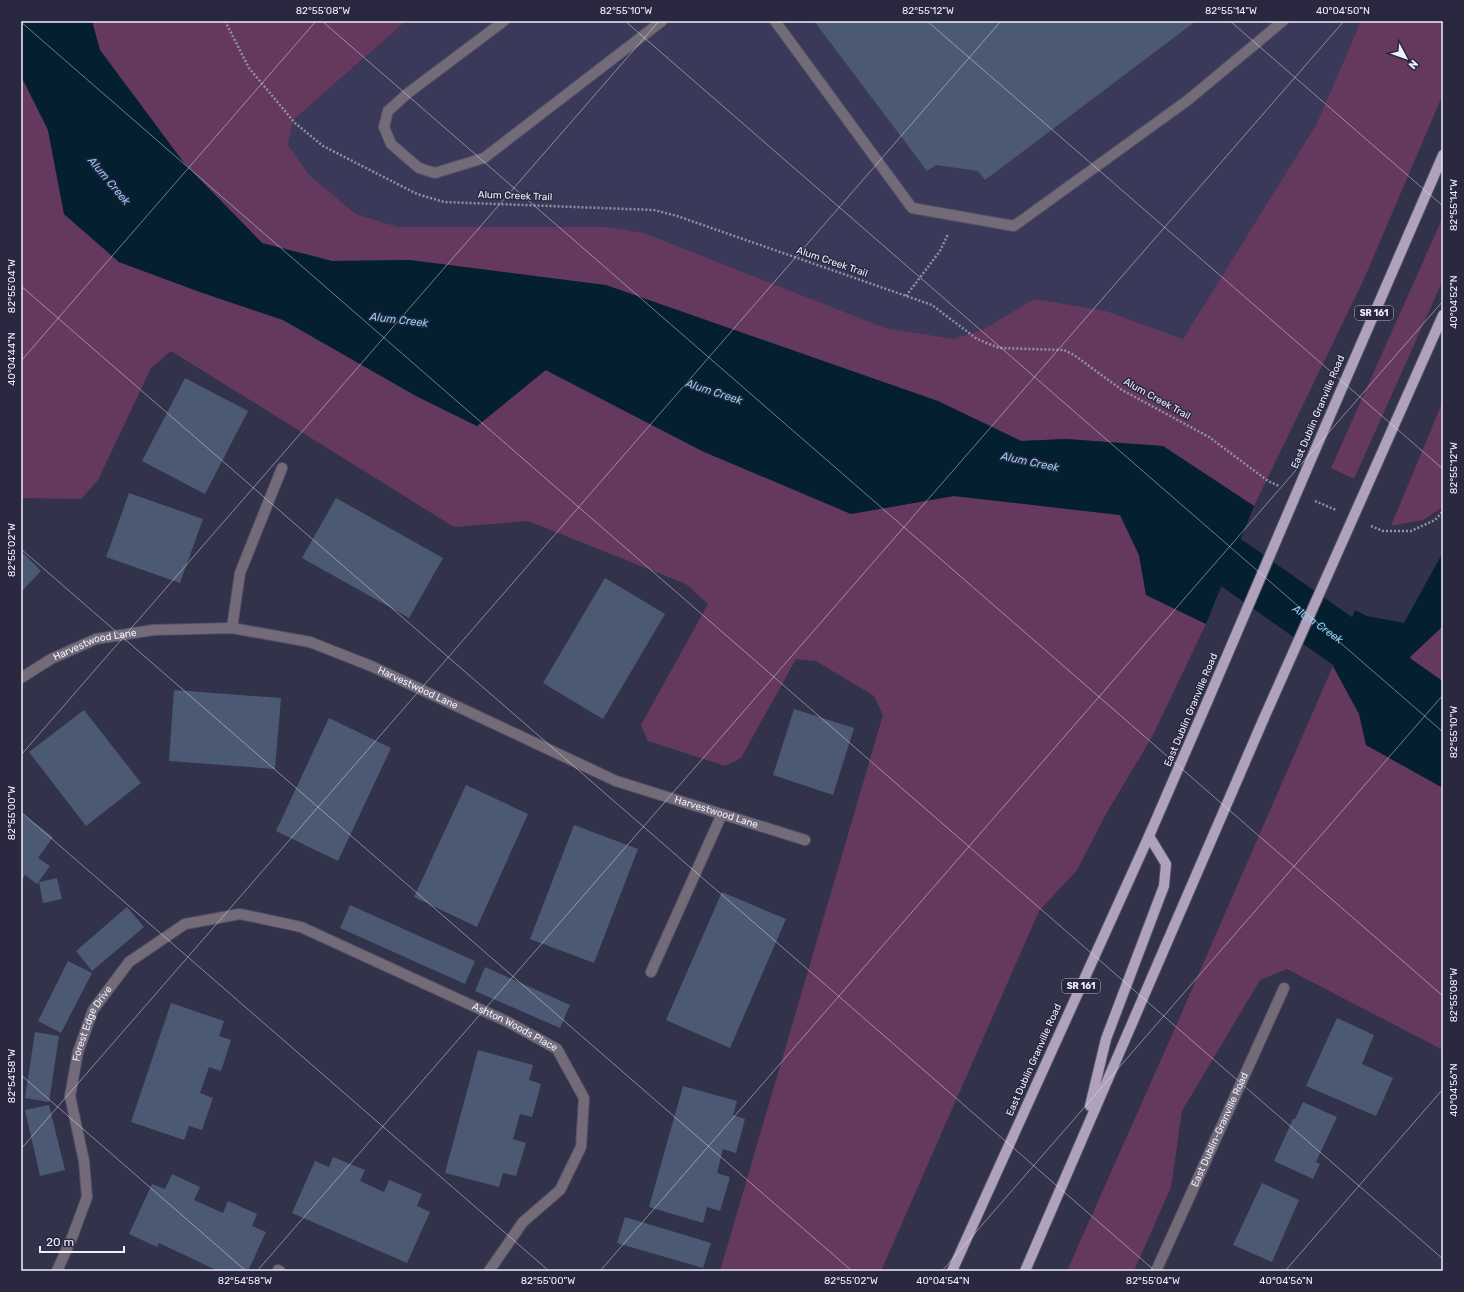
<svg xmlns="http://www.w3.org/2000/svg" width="1464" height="1292" font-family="Rubik,sans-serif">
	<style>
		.built { fill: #3b3959 }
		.green { fill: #65395d }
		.water { fill: #042030 }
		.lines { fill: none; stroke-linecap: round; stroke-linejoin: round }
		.river { stroke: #042030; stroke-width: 50 }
		.building { fill: #4b5972 }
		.lane-casing { stroke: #515067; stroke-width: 12 }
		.street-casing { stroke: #515067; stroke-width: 12 }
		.primary-casing { stroke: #515067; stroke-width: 12 }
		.path { stroke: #9190a3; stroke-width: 2.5; stroke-dasharray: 2 2; stroke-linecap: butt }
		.lane { stroke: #736c78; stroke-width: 10 }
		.street { stroke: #736c78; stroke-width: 10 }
		.primary { stroke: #afa2ba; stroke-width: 10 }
		.primary-bridge-casing { stroke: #515067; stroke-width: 12; stroke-linecap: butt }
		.primary-bridge { stroke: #afa2ba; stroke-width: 10 }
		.ticks { fill: none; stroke: #f0f0fd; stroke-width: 1; stroke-opacity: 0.45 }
		.labels { text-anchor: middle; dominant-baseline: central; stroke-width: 3; stroke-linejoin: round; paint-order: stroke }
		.shield { fill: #292840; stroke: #b4b4c4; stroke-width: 1 }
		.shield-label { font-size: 9px; font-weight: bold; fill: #f0f0fd }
		.street-label { font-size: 10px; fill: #f0f0fd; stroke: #292840 }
		.water-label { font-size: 11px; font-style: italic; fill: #90cff8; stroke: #292840 }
		.neatline { fill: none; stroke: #f0f0fd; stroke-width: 1.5 }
		.ticks-label { font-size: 10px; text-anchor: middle; fill: #f0f0fd }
	</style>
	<rect width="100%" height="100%" fill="#33324b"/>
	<polygon class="built" points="406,21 1361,21 1317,123 1183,339 1106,311 1034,299 984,329 954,339 885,328 644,233 606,227 398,227 356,214 309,175 288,145 293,120"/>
	<g class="green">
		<polygon points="92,21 406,21 293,120 288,145 309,175 356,214 398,227 606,227 644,233 885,328 954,339 984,329 1034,299 1106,311 1183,339 1317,123 1361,21 1443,21 1443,94 1364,279 1254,506 1163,446 1066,439 1021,441 938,401 410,260 332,261 262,243 184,163 100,50"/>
		<polygon points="21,76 48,130 64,214 119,262 200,292 283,320 416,396 477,426 545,370 702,451 851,514 954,496 1120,515 1139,555 1146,595 1206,624 1152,737 1106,814 1077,870 1039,911 881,1271 720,1271 883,715 874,696 816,661 796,659 741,758 725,766 648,741 641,725 708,604 686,584 528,521 454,527 171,351 151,368 98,480 81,499 21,498"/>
		<polygon points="1443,217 1443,280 1354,479 1331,468"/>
		<polygon points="1443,401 1443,505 1441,508 1423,520 1391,526"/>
		<polygon points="1443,626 1443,705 1422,692 1410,657"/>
		<polygon points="1333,666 1359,714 1366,745 1443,788 1443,1050 1287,969 1260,980 1182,1111 1171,1187 1134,1271 1067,1271 1172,1035"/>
	</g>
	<g class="water">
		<polygon points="21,21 92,21 100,50 184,163 262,243 332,261 410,260 606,285 938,401 1021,441 1066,439 1163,446 1254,506 1206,624 1146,595 1139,555 1120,515 954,496 851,514 702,451 546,370 477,426 416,396 283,320 200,292 119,262 64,214 48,130 21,76"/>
		<polygon points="1443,552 1443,626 1410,657 1422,692 1443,705 1443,788 1366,745 1359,714 1333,666 1355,610 1367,616 1404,623"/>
	</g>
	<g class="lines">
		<path class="river" id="s1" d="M1175,523l268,189"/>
	</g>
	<g class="building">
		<polygon points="814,21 1196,21 985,180 978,171 936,165 927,171"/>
		<polygon points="185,378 248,411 205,494 142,461"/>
		<polygon points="129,493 203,519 180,583 106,557"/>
		<polygon points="336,498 443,558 409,618 302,558"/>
		<polygon points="21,551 41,571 21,592"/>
		<polygon points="605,578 665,614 603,719 543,683"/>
		<polygon points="174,690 281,698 275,769 169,761"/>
		<polygon points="794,709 854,728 833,795 773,775"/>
		<polygon points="84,710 141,783 86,826 29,752"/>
		<polygon points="329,718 391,748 338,861 276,831"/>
		<polygon points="466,785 528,814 477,927 414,897"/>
		<polygon points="21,813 53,837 38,858 50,866 37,884 25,875 21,881"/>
		<polygon points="574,825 638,849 594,963 530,939"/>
		<polygon points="57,878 62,899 43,903 39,882"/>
		<polygon points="722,892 786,919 730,1048 666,1020"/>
		<polygon points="350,905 475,961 465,984 340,928"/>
		<polygon points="127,907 144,927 92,971 76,951"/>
		<polygon points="68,961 92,973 61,1033 38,1021"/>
		<polygon points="485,967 570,1005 560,1028 475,991"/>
		<polygon points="171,1003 224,1021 219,1036 231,1040 221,1071 209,1067 200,1093 213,1098 202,1130 189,1126 184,1140 131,1122"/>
		<polygon points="1337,1018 1374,1035 1362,1064 1393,1078 1376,1116 1306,1086"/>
		<polygon points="35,1032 59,1036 49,1102 25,1098"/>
		<polygon points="478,1050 533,1065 529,1080 541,1084 532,1117 520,1114 513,1139 526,1143 516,1176 503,1173 499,1187 445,1173"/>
		<polygon points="683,1086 737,1101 733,1115 745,1119 736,1153 723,1149 717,1173 730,1177 720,1211 707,1207 703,1223 649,1207"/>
		<polygon points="1303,1102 1337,1117 1316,1162 1320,1164 1313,1179 1274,1161 1293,1119 1295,1119"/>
		<polygon points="49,1105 65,1170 40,1176 25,1110"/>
		<polygon points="333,1157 365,1170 360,1181 384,1192 389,1180 422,1194 417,1206 430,1212 407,1263 292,1213 315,1161 329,1167"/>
		<polygon points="172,1174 200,1187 194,1200 223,1213 228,1201 257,1214 252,1226 266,1232 248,1271 213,1271 214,1269 159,1243 157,1247 129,1234 152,1184 165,1189"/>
		<polygon points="1262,1183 1299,1200 1272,1262 1233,1245"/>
		<polygon points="625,1217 711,1243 703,1268 617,1243"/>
	</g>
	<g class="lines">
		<defs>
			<g id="lane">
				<polyline points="504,21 408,93 388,111 384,127 391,144 419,168 435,173 484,158 662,21"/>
				<polyline points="775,21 912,208 1014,226 1188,100 1283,21"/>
				<polyline points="232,628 240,573 282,468"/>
			</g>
			<g id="street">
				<path id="s2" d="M21,678l30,-19 45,-20 57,-9 79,-2 78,14 61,24 245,115 189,59"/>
				<polyline points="651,972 722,814"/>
				<polyline points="278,1270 280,1271"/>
				<path id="s3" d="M57,1271l16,-36 14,-38 -3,-36 -14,-65 8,-44 15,-42 36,-48 56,-38 55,-10 61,13 207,95 49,27 27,49 -3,49 -21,43 -37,32 -34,49"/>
				<path id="s4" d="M1156,1271l128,-283"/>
			</g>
			<g id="primary">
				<polyline points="1306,471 1443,155"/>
				<polyline points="1368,484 1443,315"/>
				<polyline points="1090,1106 1106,1039 1164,886 1166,864 1149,836"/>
				<polyline points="952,1271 1149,836 1208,700"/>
				<polyline points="1025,1271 1264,718"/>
			</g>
		</defs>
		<use href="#lane" class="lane-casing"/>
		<use href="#street" class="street-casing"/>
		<use href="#primary" class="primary-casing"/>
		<g class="path">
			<polyline points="225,21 249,68 295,123 323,146 417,194 444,202 654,210 677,216 932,305 977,339 999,348 1064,350 1074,355 1122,390 1209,437 1268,481 1279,486"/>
			<polyline points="906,296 940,251 948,234"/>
			<polyline points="1315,501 1336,510"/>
			<polyline points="1371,526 1383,531 1411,531 1435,520 1443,511"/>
		</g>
		<use href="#lane" class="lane"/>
		<use href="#street" class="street"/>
		<use href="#primary" class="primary"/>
		<defs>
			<g id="primary-bridge">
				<polyline points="1208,700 1306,471"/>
				<polyline points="1264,718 1368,484"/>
			</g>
		</defs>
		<use href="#primary-bridge" class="primary-bridge-casing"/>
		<use href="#primary-bridge" class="primary-bridge"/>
	</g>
	<path class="ticks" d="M322,21l1121,975M625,21l818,711M927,21l516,448M1230,21l213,185M21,22l1422,1237M21,286l1134,985M21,361l295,-340M21,549l831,722M21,755l638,-734M21,812l528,459M21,1075l225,196M21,1149l980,-1128M257,1271l1087,-1250M600,1271l843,-970M942,1271l501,-576M1285,1271l158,-182"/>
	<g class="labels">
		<g class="shield">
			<rect x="1355" y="306" width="38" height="14" rx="3"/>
			<rect x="1062" y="979" width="38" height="14" rx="3"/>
		</g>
		<g class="shield-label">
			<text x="1374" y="313">SR 161</text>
			<text x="1081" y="986">SR 161</text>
		</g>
		<g class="street-label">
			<text transform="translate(515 196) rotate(2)">Alum Creek Trail</text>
			<text transform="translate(832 262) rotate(19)">Alum Creek Trail</text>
			<text transform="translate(1157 399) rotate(29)">Alum Creek Trail</text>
			<text transform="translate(1318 412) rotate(-67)">East Dublin Granville Road</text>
			<text stroke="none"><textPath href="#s2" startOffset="82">Harvestwood Lane</textPath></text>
			<text stroke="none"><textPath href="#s2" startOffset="418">Harvestwood Lane</textPath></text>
			<text transform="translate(1191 710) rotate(-67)">East Dublin Granville Road</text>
			<text stroke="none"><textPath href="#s2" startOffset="742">Harvestwood Lane</textPath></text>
			<text stroke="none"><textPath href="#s3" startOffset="259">Forest Edge Drive</textPath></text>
			<text stroke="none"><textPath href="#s3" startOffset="754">Ashton Woods Place</textPath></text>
			<text transform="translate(1034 1060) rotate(-66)">East Dublin Granville Road</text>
			<text stroke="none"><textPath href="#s4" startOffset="155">East Dublin-Granville Road</textPath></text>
		</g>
		<g class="water-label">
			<text transform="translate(109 181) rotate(50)">Alum Creek</text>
			<text transform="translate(399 320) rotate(7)">Alum Creek</text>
			<text transform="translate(714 392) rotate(18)">Alum Creek</text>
			<text transform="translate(1030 462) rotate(12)">Alum Creek</text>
			<text stroke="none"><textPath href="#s1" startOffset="175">Alum Creek</textPath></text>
		</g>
	</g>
	<rect width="1464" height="1292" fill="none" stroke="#292840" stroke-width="44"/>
	<g transform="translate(1406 58) rotate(131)" stroke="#292840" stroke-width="3" paint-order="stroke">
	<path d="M0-3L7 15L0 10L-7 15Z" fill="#f0f0fd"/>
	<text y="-6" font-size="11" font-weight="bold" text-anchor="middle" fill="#f0f0fd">N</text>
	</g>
	<path d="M40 1246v6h84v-6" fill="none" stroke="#f0f0fd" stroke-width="2"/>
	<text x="46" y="1246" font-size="12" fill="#f0f0fd" stroke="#292840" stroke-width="3" paint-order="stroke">20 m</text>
	<rect x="22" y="22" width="1420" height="1248" class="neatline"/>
	<g class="ticks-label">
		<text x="323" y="14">82°55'08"W</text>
		<text x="626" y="14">82°55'10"W</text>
		<text x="928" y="14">82°55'12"W</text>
		<text x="1231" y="14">82°55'14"W</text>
		<text x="1343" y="14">40°04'50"N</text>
		<text transform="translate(1453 205) rotate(-90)" y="4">82°55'14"W</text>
		<text transform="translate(11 286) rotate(-90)" y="4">82°55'04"W</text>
		<text transform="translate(1453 302) rotate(-90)" y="4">40°04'52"N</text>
		<text transform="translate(11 359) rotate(-90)" y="4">40°04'44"N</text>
		<text transform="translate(1453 468) rotate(-90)" y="4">82°55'12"W</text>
		<text transform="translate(11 550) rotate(-90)" y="4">82°55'02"W</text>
		<text transform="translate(1453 732) rotate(-90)" y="4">82°55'10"W</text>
		<text transform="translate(11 813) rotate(-90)" y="4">82°55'00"W</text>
		<text transform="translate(1453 995) rotate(-90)" y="4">82°55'08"W</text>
		<text transform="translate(11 1076) rotate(-90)" y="4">82°54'58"W</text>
		<text transform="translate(1453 1090) rotate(-90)" y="4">40°04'56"N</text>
		<text x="245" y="1284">82°54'58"W</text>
		<text x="548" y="1284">82°55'00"W</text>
		<text x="851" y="1284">82°55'02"W</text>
		<text x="943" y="1284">40°04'54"N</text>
		<text x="1153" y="1284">82°55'04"W</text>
		<text x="1286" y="1284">40°04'56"N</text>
	</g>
</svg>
